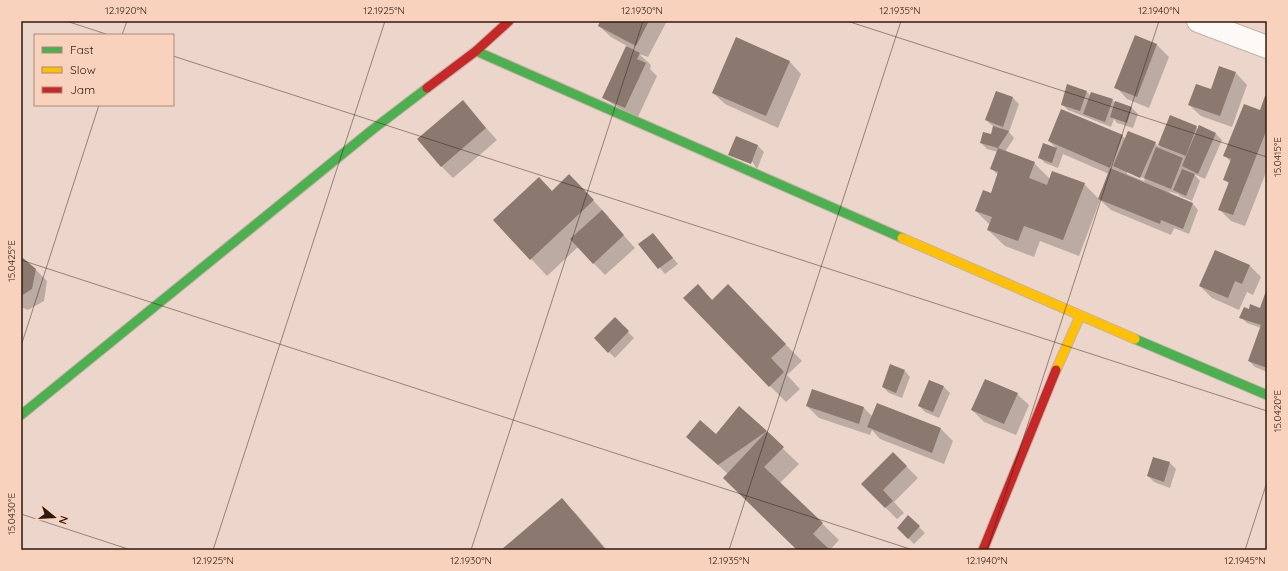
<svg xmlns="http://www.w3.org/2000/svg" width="1288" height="571" font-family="Quicksand,sans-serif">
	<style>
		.shadow { fill: #0003; fill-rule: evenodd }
		.building { fill: #8b796f }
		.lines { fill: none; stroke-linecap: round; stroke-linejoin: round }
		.street-casing { stroke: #c6b0a5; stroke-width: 24 }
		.fast-casing { stroke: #c6b0a5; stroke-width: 11 }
		.slow-casing { stroke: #c6b0a5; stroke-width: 11 }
		.jam-casing { stroke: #c6b0a5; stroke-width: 11 }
		.street { stroke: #fcf9f7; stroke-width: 22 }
		.fast { stroke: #4caf50; stroke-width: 9 }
		.slow { stroke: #ffc107; stroke-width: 9 }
		.jam { stroke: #c62828; stroke-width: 9 }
		.ticks { fill: none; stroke: #30190c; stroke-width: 1; stroke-opacity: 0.45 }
		.neatline { fill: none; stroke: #30190c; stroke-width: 1.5 }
		.ticks-label { font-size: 10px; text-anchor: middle; fill: #30190c }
	</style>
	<rect width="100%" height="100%" fill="#ecd6cb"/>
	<g class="shadow">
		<polygon points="601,21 667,21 648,57 639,54 651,65 650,69 657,76 637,119 603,98 627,46 611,37 599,26"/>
		<polygon points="1136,36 1157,45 1169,57 1149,108 1127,99 1116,87"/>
		<polygon points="737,39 790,62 801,74 778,128 725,104 713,93"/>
		<polygon points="1236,73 1247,85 1232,127 1201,116 1189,105"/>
		<path d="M996,92l17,6 6,6 -10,28 5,6 -9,14 29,11 16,16 34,5 15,15 10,-25 -46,-20 -5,14 -13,-5 -6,-6 17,-9 -7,-7 73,-5 4,3 29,4 4,4 12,-30 28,12 1,-2 16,7 6,6 -17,39 -11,-5 6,7 -8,20 -12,-5 -3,-3v1l-9,-3 6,5 19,8 5,6 -9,24 -15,-6 -3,7 -60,-25 -11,-10 -21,56 -39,-15 -6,16 -29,-11 -17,-16 2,-5 -14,-14 15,-17 7,-19 -6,-6 6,-17 -11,-3 -6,-6 11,-7 2,-9 -8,-7zM1127,171l18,8 -1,2 -17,-7z"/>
		<polygon points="1087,92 1091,96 1112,100 1116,103 1116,102 1132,108 1138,114 1133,128 1117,123 1114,119 1111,127 1068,110 1062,104"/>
		<polygon points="1267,98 1267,170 1245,226 1231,221 1219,209 1229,184 1224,179 1231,162 1225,156 1261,111"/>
		<polygon points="463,102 497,140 453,178 441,166"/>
		<polygon points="736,137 758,146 764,152 757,169"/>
		<polygon points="552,192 585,192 609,217 608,218 635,248 605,275 578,247 547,276 495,220"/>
		<polygon points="653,234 678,264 665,274 640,244"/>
		<polygon points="21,259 35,269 47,281 44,301 28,310 21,307"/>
		<polygon points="1249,265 1261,277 1253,295 1247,292 1239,310 1212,298 1200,286"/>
		<polygon points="698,286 713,301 744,302 802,361 787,375 800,389 786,402 770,386"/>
		<polygon points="1267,290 1267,372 1255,367 1249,361 1261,328 1247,323 1241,317 1250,310 1260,309"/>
		<polygon points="615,319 634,338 615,358 595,338"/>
		<polygon points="905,371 910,377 902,398 889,393 883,387"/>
		<polygon points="929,381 944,387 950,393 939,418 925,412 919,406"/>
		<polygon points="813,391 864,408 873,417 878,404 941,429 953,441 944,464 880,439 872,430 870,435 819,418 807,406"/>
		<polygon points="1017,394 1029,405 1016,435 984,422 972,410"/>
		<polygon points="740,408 799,464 780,483 839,540 830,550 798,550 728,474 687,437 716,435"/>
		<polygon points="893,453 918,478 894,502 904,513 897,519 862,484"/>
		<polygon points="1154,458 1170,463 1176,469 1170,488 1154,482 1148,476"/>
		<polygon points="562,499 578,516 607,550 502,550"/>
		<polygon points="909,517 925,533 914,544 898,528"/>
	</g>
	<g class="building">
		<polygon points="600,21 649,21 636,46 598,26"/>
		<polygon points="1135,35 1157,44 1137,97 1114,88"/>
		<polygon points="736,37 790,61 766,116 712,93"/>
		<polygon points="626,46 640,53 637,59 646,63 625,108 602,98"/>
		<polygon points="1219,66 1236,72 1220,116 1188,105 1196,84 1211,89"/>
		<polygon points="1067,84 1087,91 1080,111 1061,105"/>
		<polygon points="996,91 1013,97 1003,127 985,120"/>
		<polygon points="1091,92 1113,99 1105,122 1083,114"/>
		<polygon points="1265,96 1267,97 1267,129 1233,215 1218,210 1229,182 1223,180 1231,159 1223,156 1244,104 1260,110"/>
		<polygon points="463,100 486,128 441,167 417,139"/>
		<polygon points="1115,101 1132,107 1127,123 1110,117"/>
		<polygon points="1061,109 1123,135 1110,168 1048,141"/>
		<polygon points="1170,115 1197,126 1186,156 1158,145"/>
		<polygon points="1199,125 1216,133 1198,174 1182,166"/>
		<polygon points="993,126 1009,131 998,148 1035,162 1029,178 1047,185 1052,171 1085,183 1063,240 1024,226 1018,241 987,230 992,217 975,211 983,190 991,193 998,172 990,169 998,148 980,143 983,132 991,134"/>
		<polygon points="1128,131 1156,142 1140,178 1113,166"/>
		<polygon points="736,136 758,145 751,164 728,155"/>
		<polygon points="1043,143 1057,148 1052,163 1038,158"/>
		<polygon points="1156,147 1183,158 1171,189 1144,178"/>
		<polygon points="1110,168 1193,203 1183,229 1161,220 1160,224 1098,199"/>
		<polygon points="1182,169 1195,174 1186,196 1173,190"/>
		<polygon points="569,174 594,200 530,260 493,220 539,177 552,191"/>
		<polygon points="602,210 624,235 593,264 570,239"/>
		<polygon points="653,233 673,258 658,269 638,244"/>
		<polygon points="1215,250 1250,265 1242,284 1235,281 1228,298 1199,286"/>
		<polygon points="21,258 23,258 36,269 32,289 21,296"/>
		<polygon points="698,284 712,300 728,284 786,344 771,358 784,372 769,387 683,298"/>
		<polygon points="1267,288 1267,368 1248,361 1261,325 1239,318 1244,307 1249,309 1250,304 1260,308"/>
		<polygon points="615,317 629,331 608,353 594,338"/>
		<polygon points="890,364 905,370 896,393 882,387"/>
		<polygon points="985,379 1018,393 1004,424 971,410"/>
		<polygon points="929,380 944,386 933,412 918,406"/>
		<polygon points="812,389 864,407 859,424 806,406"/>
		<polygon points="877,403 941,428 932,453 867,427"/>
		<polygon points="739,406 767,431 718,465 686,437 700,420 716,434"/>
		<polygon points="767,431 784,447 764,467 823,523 813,534 830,550 797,550 723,478"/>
		<polygon points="893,452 907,466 883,490 893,501 885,508 861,484"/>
		<polygon points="1153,457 1170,462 1164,482 1147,476"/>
		<polygon points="562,498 606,550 501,550"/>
		<polygon points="908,515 920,526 908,539 897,528"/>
	</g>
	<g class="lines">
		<defs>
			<polyline id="street" points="1198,21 1267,47"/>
			<g id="fast">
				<polyline points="476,51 902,238"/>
				<polyline points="1135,339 1267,395"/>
				<polyline points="21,415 372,130 427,88"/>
			</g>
			<g id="slow">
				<polyline points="902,238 1135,339"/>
				<polyline points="1056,370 1080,316"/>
			</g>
			<g id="jam">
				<polyline points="427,88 476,51 509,21"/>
				<polyline points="983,550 1056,370"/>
			</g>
		</defs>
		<use href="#street" class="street-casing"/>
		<use href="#fast" class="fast-casing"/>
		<use href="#slow" class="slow-casing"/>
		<use href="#jam" class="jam-casing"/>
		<use href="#street" class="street"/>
		<use href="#fast" class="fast"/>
		<use href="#slow" class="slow"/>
		<use href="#jam" class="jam"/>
	</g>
	<path class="ticks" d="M66,21l43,14M847,21l420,136M122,35l5,-14M173,56l1094,355M21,260l892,290M21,346l78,-241M21,514l110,36M213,550l172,-529M471,550l172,-529M729,550l172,-529M987,550l172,-529M1245,550l22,-68"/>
	<rect width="1288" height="571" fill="none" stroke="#f9d2be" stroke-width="44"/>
	<rect x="34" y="34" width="140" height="72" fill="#f9d2be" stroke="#a98877"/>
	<rect x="42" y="47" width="20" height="6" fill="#4caf50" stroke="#a98877"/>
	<text x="70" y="54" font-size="12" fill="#30190c">Fast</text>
	<rect x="42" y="67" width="20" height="6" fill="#ffc107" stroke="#a98877"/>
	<text x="70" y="74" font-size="12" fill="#30190c">Slow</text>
	<rect x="42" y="87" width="20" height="6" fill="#c62828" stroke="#a98877"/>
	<text x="70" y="94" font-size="12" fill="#30190c">Jam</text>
	<g transform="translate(54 517) rotate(108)" stroke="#f9d2be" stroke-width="3" paint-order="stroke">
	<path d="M0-3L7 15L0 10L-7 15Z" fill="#30190c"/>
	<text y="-6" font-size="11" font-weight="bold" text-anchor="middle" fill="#30190c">N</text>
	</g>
	<rect x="22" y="22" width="1244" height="527" class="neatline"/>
	<g class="ticks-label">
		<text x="126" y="14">12.1920°N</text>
		<text x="384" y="14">12.1925°N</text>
		<text x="642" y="14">12.1930°N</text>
		<text x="900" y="14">12.1935°N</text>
		<text x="1159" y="14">12.1940°N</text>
		<text transform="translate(1277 157) rotate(-90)" y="4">15.0415°E</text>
		<text transform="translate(11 261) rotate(-90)" y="4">15.0425°E</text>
		<text transform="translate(1277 411) rotate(-90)" y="4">15.0420°E</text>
		<text transform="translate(11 514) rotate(-90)" y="4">15.0430°E</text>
		<text x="213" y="564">12.1925°N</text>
		<text x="471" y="564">12.1930°N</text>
		<text x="729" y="564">12.1935°N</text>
		<text x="987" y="564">12.1940°N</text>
		<text x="1245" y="564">12.1945°N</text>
	</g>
</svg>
